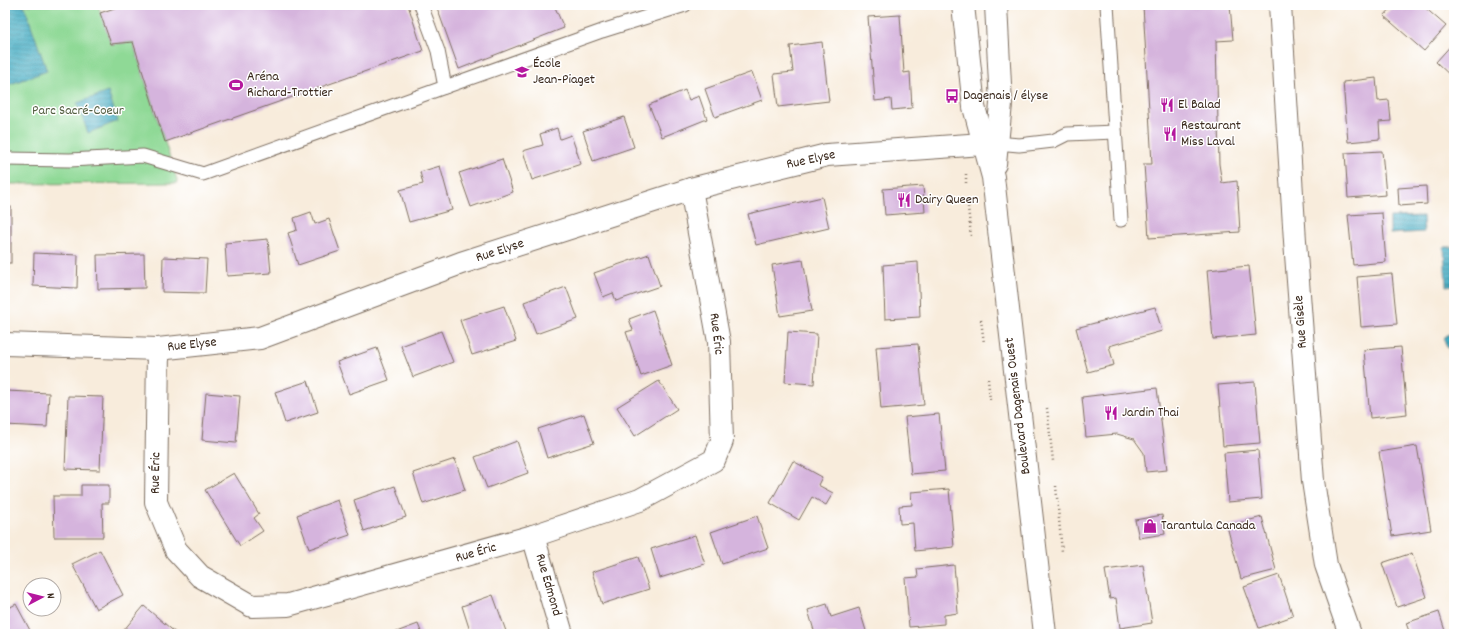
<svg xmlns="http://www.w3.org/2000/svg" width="1459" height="639" font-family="Dekko,sans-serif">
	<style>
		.green { fill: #8fd996; stroke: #65825a }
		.water { fill: url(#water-rules); stroke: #3f6b70 }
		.building { fill: #d5b4dd }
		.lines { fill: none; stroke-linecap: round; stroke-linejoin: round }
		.service-casing { stroke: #7d6e60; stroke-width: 15 }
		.minor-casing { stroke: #7d6e60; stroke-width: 24 }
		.secondary-casing { stroke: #7d6e60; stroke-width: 24 }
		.path { stroke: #7d6e60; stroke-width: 2.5; stroke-dasharray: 1 3; stroke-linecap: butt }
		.service { stroke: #fff; stroke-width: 13 }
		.minor { stroke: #fff; stroke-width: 22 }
		.secondary { stroke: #fff; stroke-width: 22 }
		.labels { text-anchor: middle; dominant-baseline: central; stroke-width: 3; stroke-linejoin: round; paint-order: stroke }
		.poi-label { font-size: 14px; fill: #3b2a1e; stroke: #fff; text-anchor: start }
		.park-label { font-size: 14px; fill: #545f42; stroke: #fff }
		.street-label { font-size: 14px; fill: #3b2a1e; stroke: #fff }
	</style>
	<defs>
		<pattern id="water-rules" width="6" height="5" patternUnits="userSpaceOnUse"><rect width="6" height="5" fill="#43acc3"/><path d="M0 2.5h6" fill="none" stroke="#398c9e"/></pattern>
	</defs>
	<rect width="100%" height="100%" fill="#fff"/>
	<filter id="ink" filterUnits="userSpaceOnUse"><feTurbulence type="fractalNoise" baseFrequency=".025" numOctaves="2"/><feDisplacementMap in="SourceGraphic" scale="8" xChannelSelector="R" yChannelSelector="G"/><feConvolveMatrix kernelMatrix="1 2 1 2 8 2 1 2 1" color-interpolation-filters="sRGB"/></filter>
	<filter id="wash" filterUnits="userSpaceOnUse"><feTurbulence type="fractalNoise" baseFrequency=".012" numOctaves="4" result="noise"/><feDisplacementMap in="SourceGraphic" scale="16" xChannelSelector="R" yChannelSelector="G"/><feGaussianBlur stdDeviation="0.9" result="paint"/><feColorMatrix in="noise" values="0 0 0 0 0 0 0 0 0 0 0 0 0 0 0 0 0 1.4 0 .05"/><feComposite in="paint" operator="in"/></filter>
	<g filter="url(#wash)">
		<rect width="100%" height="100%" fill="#f8ecdc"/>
		<polygon class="green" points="5,5 98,5 111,44 133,42 178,183 5,184"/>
		<g class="water">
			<polygon points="5,5 24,5 47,71 5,86"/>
			<polygon points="108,92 118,121 88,133 77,103"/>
			<polygon points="1423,216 1424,232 1390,234 1390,217"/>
			<polygon points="1444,247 1454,247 1454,285 1446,286"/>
			<path d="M1454,333v20c-10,-5 -15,-19 0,-20z"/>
		</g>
		<g id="blocks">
			<g class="building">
				<polygon points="123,5 408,5 423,51 165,142 133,42 111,44 100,13"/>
				<polygon points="436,5 554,5 564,28 459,69"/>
				<polygon points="1143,5 1230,5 1233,40 1216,41 1219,164 1222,183 1237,181 1240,232 1149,238 1144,164 1152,164"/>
				<polygon points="1394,5 1422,5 1446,26 1424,51 1384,16"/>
				<polygon points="900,15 904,73 910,72 912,108 892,110 891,99 875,101 868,17"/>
				<polygon points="822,42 829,101 778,107 774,74 793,72 790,46"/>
				<polygon points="1454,42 1454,79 1436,62"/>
				<polygon points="752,72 762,100 715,117 705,89"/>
				<polygon points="1376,78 1378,101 1389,100 1391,121 1379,122 1380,139 1348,142 1343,82"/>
				<polygon points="685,90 689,100 699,96 707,119 662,137 649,105"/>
				<polygon points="624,117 634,147 593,161 583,131"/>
				<polygon points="557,128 560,139 571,135 581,164 532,180 523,151 543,145 540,134"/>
				<polygon points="1382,151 1386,195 1348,198 1345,153"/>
				<polygon points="502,159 513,192 471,207 459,173"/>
				<polygon points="440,166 452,210 409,222 400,190 423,184 420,172"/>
				<polygon points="923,186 925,212 885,215 883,189"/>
				<polygon points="1426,186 1427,204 1399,206 1398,188"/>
				<polygon points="822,197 829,228 756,245 748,214"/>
				<rect x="5" y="207" width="6" height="56"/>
				<polygon points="311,212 315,224 329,219 340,251 298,265 288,233 297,230 294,218"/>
				<polygon points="1382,213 1386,262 1353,265 1348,215"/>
				<polygon points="268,239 271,273 227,276 225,243"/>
				<polygon points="34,253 78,255 77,288 33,286"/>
				<polygon points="144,254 145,288 98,289 97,255"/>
				<polygon points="649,254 660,286 616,301 613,293 603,297 594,273"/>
				<polygon points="163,257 207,259 205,293 162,292"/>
				<polygon points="803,260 812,311 780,316 772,265"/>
				<polygon points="918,262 920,317 885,319 883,265"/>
				<polygon points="1249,266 1256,335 1213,339 1207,270"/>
				<polygon points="1392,274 1397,324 1361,327 1357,277"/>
				<polygon points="566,287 578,319 536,334 524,302"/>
				<polygon points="504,306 516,341 472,355 460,320"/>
				<polygon points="1155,307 1162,331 1109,346 1114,365 1088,372 1076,328"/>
				<polygon points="653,310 672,365 641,376 626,332 633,330 629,319"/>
				<polygon points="441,331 453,362 413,377 401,346"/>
				<polygon points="788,332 817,334 814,384 785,382"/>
				<polygon points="918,344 924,405 881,409 876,347"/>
				<polygon points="1401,347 1407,414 1370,418 1364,350"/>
				<polygon points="377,348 389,380 349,394 337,362"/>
				<polygon points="308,381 318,412 285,423 275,392"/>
				<polygon points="659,381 677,409 635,436 617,407"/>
				<polygon points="1255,382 1260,443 1223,446 1218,385"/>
				<polygon points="1157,388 1167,470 1146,472 1144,453 1134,439 1117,434 1086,437 1082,397"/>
				<polygon points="6,391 49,393 47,427 5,425"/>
				<polygon points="206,393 240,396 236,443 202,440"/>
				<polygon points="68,396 103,397 100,470 65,469"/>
				<polygon points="584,414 594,443 547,458 538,429"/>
				<polygon points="939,414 945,471 911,474 905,417"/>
				<polygon points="517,441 528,473 487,488 475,457"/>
				<polygon points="1417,446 1431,530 1392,536 1379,452"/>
				<polygon points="1258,450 1262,499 1228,502 1224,453"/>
				<polygon points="455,459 465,490 423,504 413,473"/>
				<polygon points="793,461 822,477 818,485 833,493 826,505 812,497 799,520 770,503"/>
				<polygon points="234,473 259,514 254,518 263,531 240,546 205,490"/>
				<polygon points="81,485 109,485 109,503 102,503 103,537 54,537 53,496 81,496"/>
				<polygon points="395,486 406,517 364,531 354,500"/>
				<polygon points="949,489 954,547 915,551 913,523 900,524 899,506 912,505 911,492"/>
				<polygon points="338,500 350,535 309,549 297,515"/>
				<polygon points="1162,515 1165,534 1139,538 1135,520"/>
				<polygon points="757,516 768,548 722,564 711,532"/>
				<polygon points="1262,517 1276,570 1241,579 1227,526"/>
				<polygon points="695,535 705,564 660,578 651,549"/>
				<polygon points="100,550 123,595 96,609 72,564"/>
				<polygon points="1412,553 1427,597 1397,607 1382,563"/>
				<polygon points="638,557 649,589 602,604 592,572"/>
				<polygon points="954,565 958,613 944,615 944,624 909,627 905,578 918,577 917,569"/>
				<polygon points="1143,565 1152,623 1120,628 1116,598 1110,599 1105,570"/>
				<polygon points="1279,575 1293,616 1259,628 1244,587"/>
				<polygon points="493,595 507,634 471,634 462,606"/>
				<polygon points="16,604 32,634 5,634 5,610"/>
				<polygon points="827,604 831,617 859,608 867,634 815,634 808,610"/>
				<polygon points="144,606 177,634 126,634 123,631"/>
				<polygon points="1439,612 1446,634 1410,634 1406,623"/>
				<polygon points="418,624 422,634 391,634"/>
			</g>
		</g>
	</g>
	<g filter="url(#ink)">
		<use href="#blocks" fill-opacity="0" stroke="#7d6e60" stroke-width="1"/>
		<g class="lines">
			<defs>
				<g id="service">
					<polyline points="1107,5 1121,220"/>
					<polyline points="445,87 602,31 685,5"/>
					<polyline points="997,143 1019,145 1053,141 1067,134 1115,132"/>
					<polyline points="5,159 70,160 143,156 203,174 445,87 438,51 421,5"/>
				</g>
				<g id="minor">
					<polyline points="1280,5 1295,241 1313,481 1326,565 1350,634"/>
					<polyline points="5,344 158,349 260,338 461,263 691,189 827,155 997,143"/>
					<polyline points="158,349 156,502 176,550 200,576 252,606 288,605 533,536 640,500 714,460 722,441 719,342 691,189"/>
					<polyline points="533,536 562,634"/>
				</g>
				<g id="secondary">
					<polyline points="963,5 974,107 993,177 1045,634"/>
					<polyline points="995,164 1001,104 996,5"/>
				</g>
			</defs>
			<use href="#service" class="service-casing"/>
			<use href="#minor" class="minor-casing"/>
			<use href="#secondary" class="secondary-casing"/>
			<g class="path">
				<polyline points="966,183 966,172"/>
				<polyline points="968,207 971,236"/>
				<polyline points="981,320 984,343"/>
				<polyline points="988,379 990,400"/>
				<polyline points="1047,408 1053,461"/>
				<polyline points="1056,486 1062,552"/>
			</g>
			<use href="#service" class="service"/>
			<use href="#minor" class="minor"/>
			<use href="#secondary" class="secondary"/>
		</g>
	</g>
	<defs>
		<symbol id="school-bare" viewBox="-9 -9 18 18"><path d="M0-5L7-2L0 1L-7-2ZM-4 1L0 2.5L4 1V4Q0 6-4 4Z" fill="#b5179e" stroke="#fff" stroke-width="2.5" paint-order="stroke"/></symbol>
		<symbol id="stadium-bare" viewBox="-9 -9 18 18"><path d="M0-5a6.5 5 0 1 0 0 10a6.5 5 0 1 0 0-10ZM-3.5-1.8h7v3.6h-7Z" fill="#b5179e" stroke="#fff" stroke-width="2.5" paint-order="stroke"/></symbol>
		<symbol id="bus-bare" viewBox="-9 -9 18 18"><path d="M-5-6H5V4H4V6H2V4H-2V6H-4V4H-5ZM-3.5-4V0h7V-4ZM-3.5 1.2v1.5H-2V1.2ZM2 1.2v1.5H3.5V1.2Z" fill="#b5179e" stroke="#fff" stroke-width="2.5" paint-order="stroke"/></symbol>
		<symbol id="restaurant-bare" viewBox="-9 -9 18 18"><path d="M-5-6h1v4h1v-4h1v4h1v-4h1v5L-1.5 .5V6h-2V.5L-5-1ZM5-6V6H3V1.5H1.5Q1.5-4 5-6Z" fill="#b5179e" stroke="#fff" stroke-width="2.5" paint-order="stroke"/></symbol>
		<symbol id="shop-bare" viewBox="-9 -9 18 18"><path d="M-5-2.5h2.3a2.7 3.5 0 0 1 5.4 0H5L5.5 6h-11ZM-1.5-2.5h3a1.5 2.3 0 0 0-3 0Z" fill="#b5179e" stroke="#fff" stroke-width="2.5" paint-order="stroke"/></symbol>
	</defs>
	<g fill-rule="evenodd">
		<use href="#school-bare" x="512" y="62" width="20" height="20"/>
		<use href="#stadium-bare" x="226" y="75" width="20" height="20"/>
		<use href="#bus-bare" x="942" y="86" width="20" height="20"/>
		<use href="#restaurant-bare" x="1157" y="95" width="20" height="20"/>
		<use href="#restaurant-bare" x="1160" y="124" width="20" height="20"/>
		<use href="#restaurant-bare" x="894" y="190" width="20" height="20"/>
		<use href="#restaurant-bare" x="1101" y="403" width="20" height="20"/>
		<use href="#shop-bare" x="1140" y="516" width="20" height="20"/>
	</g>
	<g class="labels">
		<g class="poi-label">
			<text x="533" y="64">École<tspan x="533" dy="16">Jean-Piaget</tspan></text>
			<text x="247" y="77">Aréna<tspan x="247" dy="16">Richard-Trottier</tspan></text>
			<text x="963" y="96">Dagenais / élyse</text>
			<text x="1178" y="105">El Balad</text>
			<text x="1181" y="126">Restaurant<tspan x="1181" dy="16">Miss Laval</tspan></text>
			<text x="915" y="200">Dairy Queen</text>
			<text x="1122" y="413">Jardin Thai</text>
			<text x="1161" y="526">Tarantula Canada</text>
		</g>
		<g class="park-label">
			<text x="78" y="111">Parc Sacré-Coeur</text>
		</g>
		<g class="street-label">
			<text transform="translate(811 160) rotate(-12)">Rue Elyse</text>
			<text transform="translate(500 251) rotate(-18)">Rue Elyse</text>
			<text transform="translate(1301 322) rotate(-94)">Rue Gisèle</text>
			<text transform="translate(716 334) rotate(83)">Rue Éric</text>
			<text transform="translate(192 345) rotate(-6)">Rue Elyse</text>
			<text transform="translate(1018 406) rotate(-97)">Boulevard Dagenais Ouest</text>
			<text transform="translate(156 473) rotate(-89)">Rue Éric</text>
			<text transform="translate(476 553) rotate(-16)">Rue Éric</text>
			<text transform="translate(548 585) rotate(74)">Rue Edmond</text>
		</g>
	</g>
	<rect width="1459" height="639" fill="none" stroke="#fff" stroke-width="20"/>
	<g transform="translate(42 597) rotate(83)"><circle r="19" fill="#ffffff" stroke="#b1aaa5"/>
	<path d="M0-3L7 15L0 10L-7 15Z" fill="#b5179e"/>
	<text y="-6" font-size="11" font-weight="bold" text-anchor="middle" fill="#3b2a1e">N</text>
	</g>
</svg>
